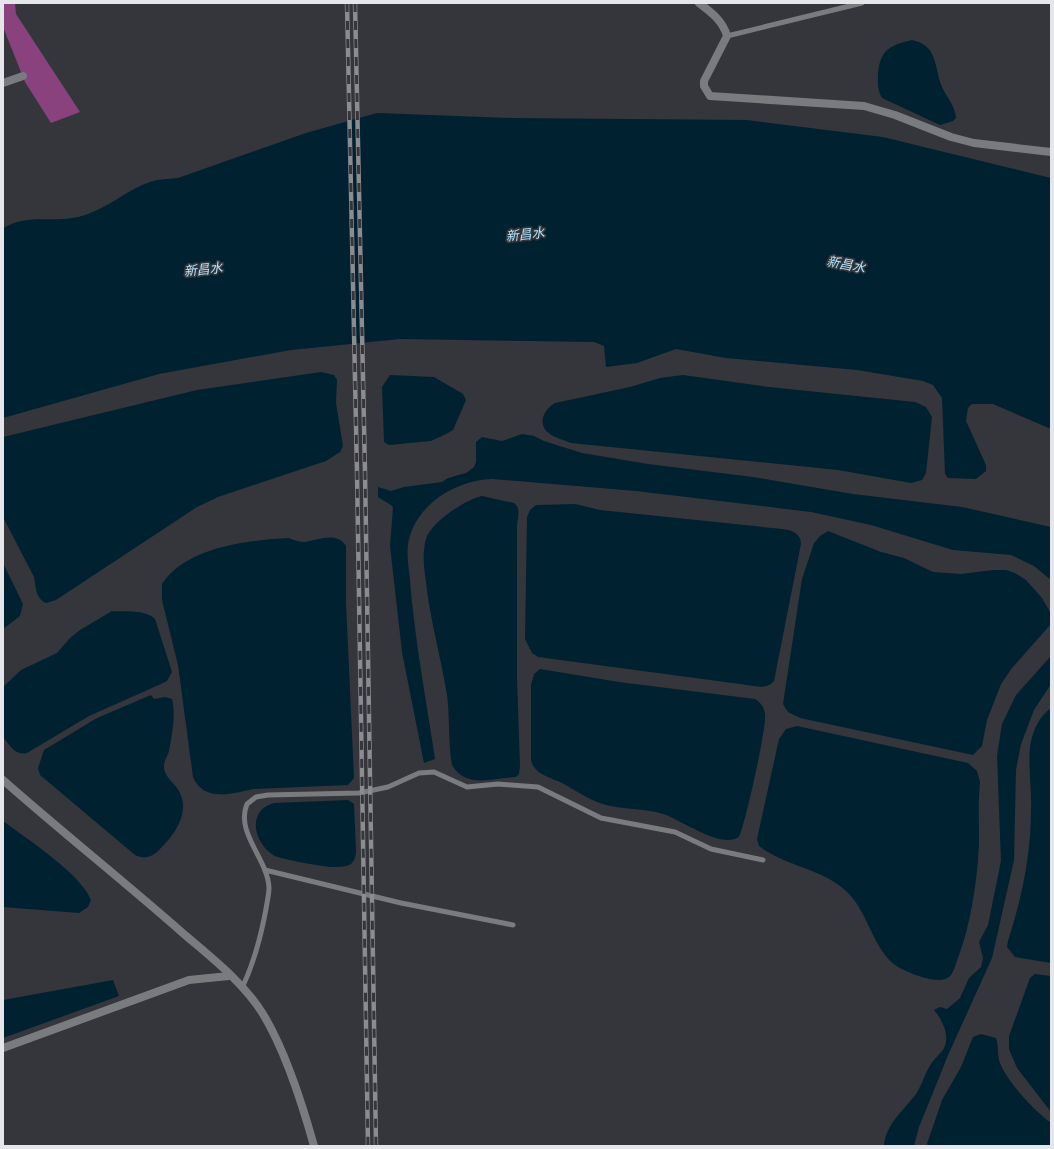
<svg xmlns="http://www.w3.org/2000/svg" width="1054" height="1149" font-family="Montserrat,'Noto Sans SC',sans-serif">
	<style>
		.forest { fill: #89427e }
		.water { fill: #002130 }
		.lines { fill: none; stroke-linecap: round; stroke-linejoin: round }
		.lane { stroke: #797b7e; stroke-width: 5 }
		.street { stroke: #797b7e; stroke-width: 8 }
		.rail-casing { stroke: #8b8b90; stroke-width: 4.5 }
		.rail { stroke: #35353c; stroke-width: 3; stroke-dasharray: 9; stroke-linecap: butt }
		.labels { text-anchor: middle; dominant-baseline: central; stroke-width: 3.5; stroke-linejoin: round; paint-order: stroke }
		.water-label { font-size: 13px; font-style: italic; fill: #b3e4fd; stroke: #35353c }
	</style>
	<rect width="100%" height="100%" fill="#35353c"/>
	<polygon class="forest" points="3,3 15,3 16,14 80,112 51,123 25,82 3,27"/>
	<g class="water">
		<path d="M912,40c26,5 22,27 30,47 5,11 13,18 14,31l-3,3 -13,4 -58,-27c-5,-9 -4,-15 -4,-24 2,-24 12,-29 34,-34z"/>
		<path d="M377,113l136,5 234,2 136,17 168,41v251l-58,-25h-21l-4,4 -2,13 20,44v6l-10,8 -28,-1 -3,-4 -3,-76 -9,-13 -10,-4 -66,-11 -131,-12 -50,-9 -39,14 -31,4 -2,-21 -10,-4 -194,-3 -109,11 -132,24 -156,44v-190c25,-14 43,-6 69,-10 32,-4 55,-31 85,-38 6,-1 14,-1 21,-2l128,-45z"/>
		<path d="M321,372l13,3 3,5 -1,23 7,43 -3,6 -14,9 -108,36 -21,10 -141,93 -10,3c-11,-5 -10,-17 -12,-26l-31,-60v-80l194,-47z"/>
		<polygon points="390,375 434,377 463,394 466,400 453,430 448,433 431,441 389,445 384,442 382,387"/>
		<path d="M683,375l86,12 146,15 11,5 6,10 -6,56 -4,7 -11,3 -73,-13 -267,-27c-6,-3 -16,-5 -21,-9 -14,-9 -6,-25 5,-31l75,-16 30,-9z"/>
		<path d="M522,434l12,2 10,5 38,12 66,11 105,13 100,17 109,13 89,20v53l-17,-14 -23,-11 -58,-5 -82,-25 -60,-13 -175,-21 -144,-12c-34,1 -72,23 -82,57 -5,14 -1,31 0,45 5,60 16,119 25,178l-11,4 -22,-111 -12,-106 3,-39c-5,-5 -10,-6 -15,-10v-10l13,4 13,-4 38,-5 6,-4 18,-5 8,-6 2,-5v-20l6,-5 20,4z"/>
		<path d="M482,496l32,7c7,5 4,14 3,22v154l3,87 -1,8 -3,3c-24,1 -50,12 -64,-12 -4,-23 -2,-47 -5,-70 -6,-38 -17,-75 -21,-113 -2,-14 -4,-29 0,-43 4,-16 40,-40 56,-43z"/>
		<path d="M575,504l25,6 182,19c9,1 19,4 19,15l-27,137c-8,10 -23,4 -34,3l-202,-27 -6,-4 -7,-14 2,-122 3,-7 6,-5z"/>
		<polygon points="828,531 881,552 904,558 933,572 961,574 993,570 1006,570 1015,573 1026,580 1042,598 1050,612 1051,624 1012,668 1001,684 987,720 982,746 973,755 800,718 788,712 783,704 802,579 814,543 820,536"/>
		<path d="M289,538c5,2 10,4 16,4 13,-2 32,-11 41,4v57l8,175 -6,7 -95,4c-21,5 -50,13 -60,-12l-15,-112 -16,-65v-16c24,-37 87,-44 127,-46z"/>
		<polygon points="3,563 23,604 20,616 3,629"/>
		<path d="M112,611c13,1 33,-2 43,8l17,53 -5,9 -6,3 -72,32 -62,37c-11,3 -18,-8 -24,-16v-50l18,-17 36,-17 13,-15 10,-8z"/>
		<path d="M1051,656v28l-17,26 -13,34 -5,26 -2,90 -22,98 -43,95 -30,74 -5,19h-30c1,-21 20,-36 32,-52 6,-9 9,-21 15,-30 3,-5 8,-9 12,-14 8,-13 0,-29 -9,-40l6,-3 7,2 13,-11 9,-20 12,-11 2,-9 -4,-16 9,-17 13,-64 -4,-105 5,-32 14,-29z"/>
		<path d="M540,669l79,13 136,17c6,4 9,8 10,15 2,13 -20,111 -26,123 -19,12 -57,-17 -76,-23 -19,-6 -41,-4 -60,-10 -16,-5 -29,-15 -43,-22 -11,-5 -25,-8 -29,-21v-76l3,-11z"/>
		<path d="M151,695l3,4 11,-2 7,2c4,16 0,36 -3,52 -1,5 -5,9 -5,14 -1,10 8,16 13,23 16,23 -3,48 -20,64 -7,6 -14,7 -22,3l-95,-80 -2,-7 6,-18 53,-32z"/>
		<path d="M1051,708v255l-36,-6 -8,-10 1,-6c14,-43 23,-87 23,-132 1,-20 -4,-49 0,-68 3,-13 9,-25 20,-33z"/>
		<path d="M797,726l171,37 9,8 3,11c-2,20 -1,38 -1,58 -1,37 -8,84 -21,118 -3,7 -4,15 -9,19 -11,9 -44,-5 -54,-12 -24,-19 -27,-55 -50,-75 -25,-22 -60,-24 -86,-44l-2,-7 22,-100 7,-10z"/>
		<path d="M348,800l6,4 2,46c0,5 -1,10 -5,14 -5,3 -13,3 -18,3 -8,0 -55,-8 -60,-12 -20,-13 -26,-45 1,-52z"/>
		<path d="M3,821c24,18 77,52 88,79l-3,7 -9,6 -76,-6z"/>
		<polygon points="1035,974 1051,976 1051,1112 1017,1068 1009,1049 1009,1036 1030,978"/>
		<polygon points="113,980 119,996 3,1038 3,1000"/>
		<path d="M981,1034l15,4c3,8 1,17 4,25 8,20 34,47 51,60v23h-122l-2,-2 15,-44 19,-33 12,-30z"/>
	</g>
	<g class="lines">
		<g class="lane">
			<polyline points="727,36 862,3"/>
			<polyline points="265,870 401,903 513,925"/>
			<path d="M242,988c12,-25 19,-52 24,-79 1,-7 3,-15 3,-21 -1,-29 -34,-55 -22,-84l9,-7 12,-2 91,-2 29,-6 31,-14 15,-1 33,15 31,-3 40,3 63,31 74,14 36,17 52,11"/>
		</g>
		<g class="street">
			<path d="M699,3c12,9 24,18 28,33l-23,45v5l6,10 154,10 31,9 56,22 23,6 77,9"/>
			<polyline points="3,83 23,76"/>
			<path d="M3,780c60,53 122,102 182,155 27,23 59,48 78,79 23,38 39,89 51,132"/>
			<polyline points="3,1048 189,980 229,976"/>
		</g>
		<defs>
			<g id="rail">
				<polyline points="347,3 357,472 368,1146"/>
				<polyline points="355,3 365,472 376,1146"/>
			</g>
		</defs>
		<use href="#rail" class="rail-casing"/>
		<use href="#rail" class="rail"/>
	</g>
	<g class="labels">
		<g class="water-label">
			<text transform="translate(525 234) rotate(-6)">新昌水</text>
			<text transform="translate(846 264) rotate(11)">新昌水</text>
			<text transform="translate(203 269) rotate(-6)">新昌水</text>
		</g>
	</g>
	<rect width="1054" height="1149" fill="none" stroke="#e6e6ea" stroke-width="8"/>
</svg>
